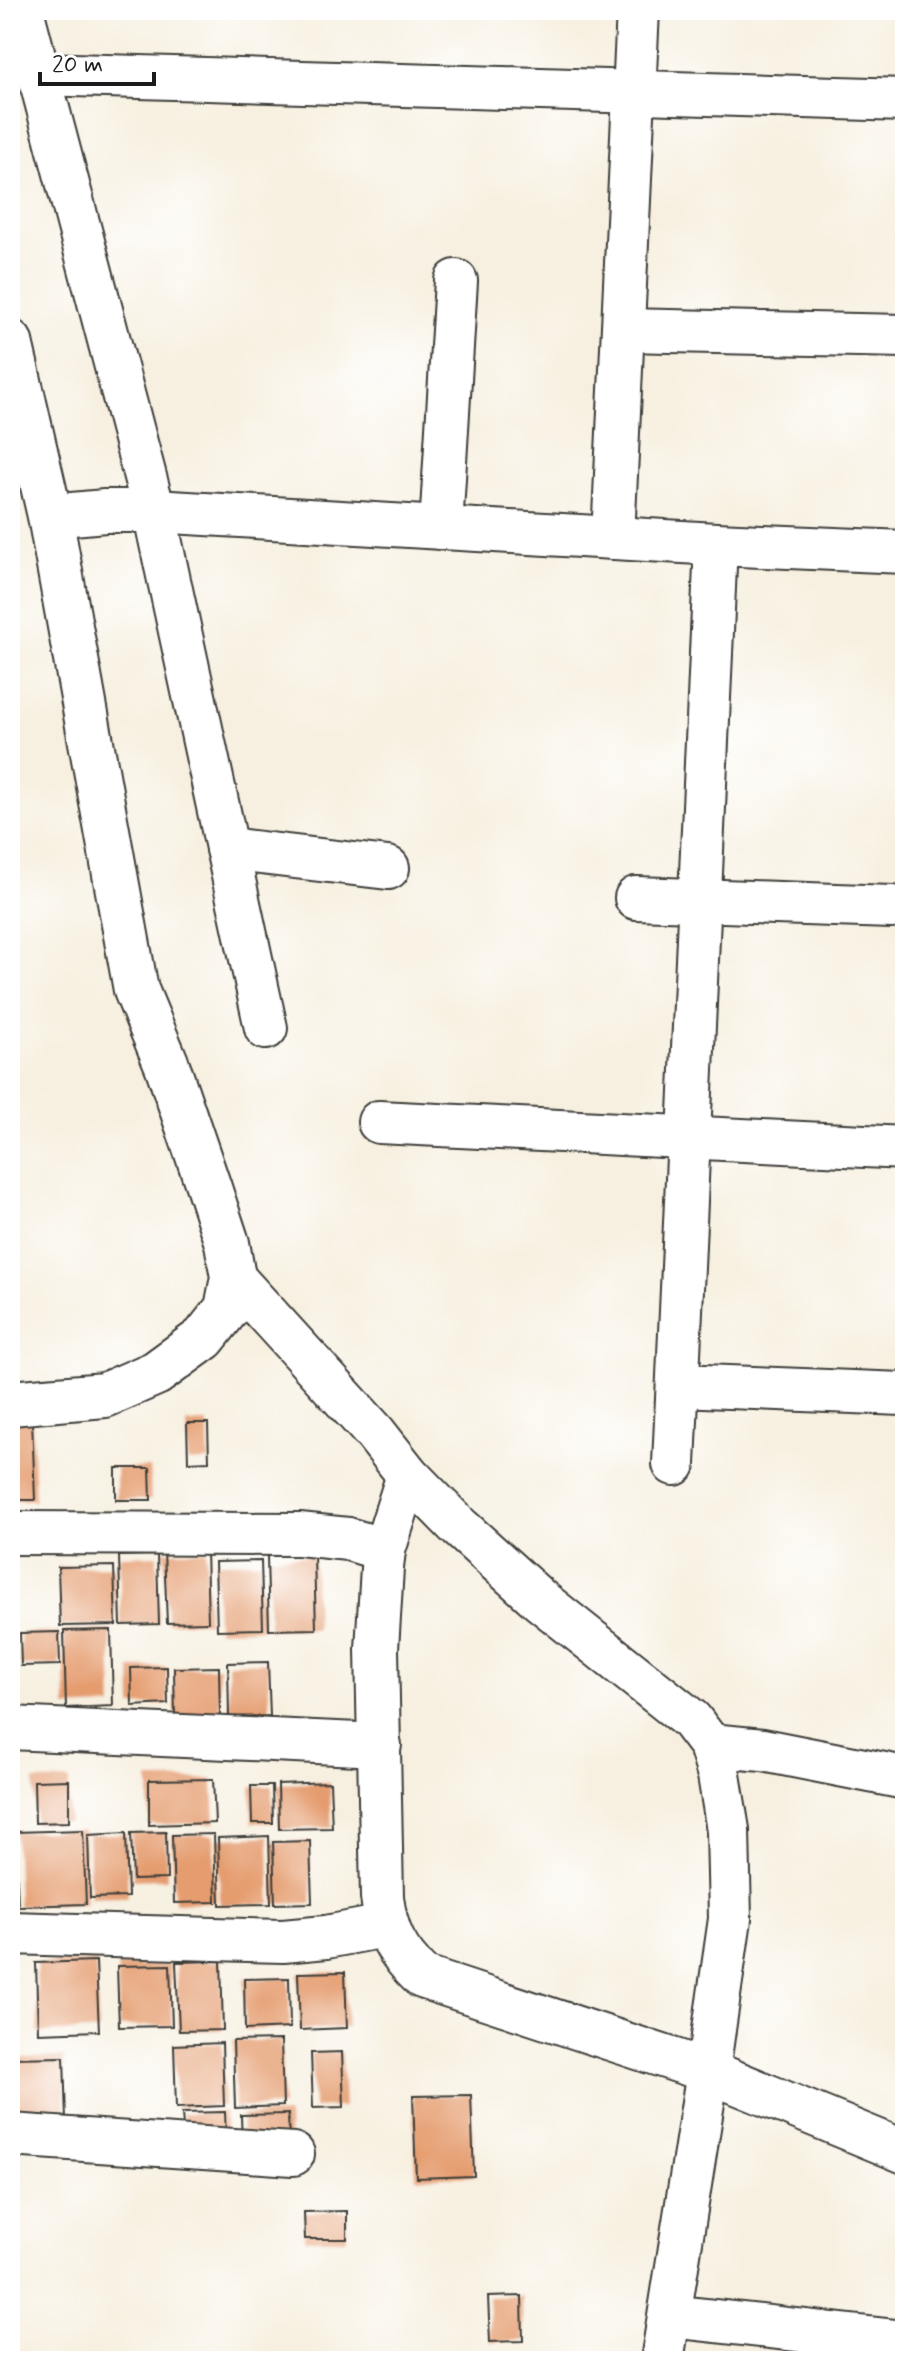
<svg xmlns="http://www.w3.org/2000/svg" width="915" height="2371" font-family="Mynerve,sans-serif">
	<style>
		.building { fill: #e59d70 }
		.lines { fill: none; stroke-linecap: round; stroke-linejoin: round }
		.minor-casing { stroke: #3d3c39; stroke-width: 46 }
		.major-casing { stroke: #3d3c39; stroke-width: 48 }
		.minor { stroke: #fff; stroke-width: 42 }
		.major { stroke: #fff; stroke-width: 44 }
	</style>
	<rect width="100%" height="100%" fill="#fff"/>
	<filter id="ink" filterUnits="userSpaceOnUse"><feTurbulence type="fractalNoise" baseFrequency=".0125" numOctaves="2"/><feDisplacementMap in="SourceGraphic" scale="16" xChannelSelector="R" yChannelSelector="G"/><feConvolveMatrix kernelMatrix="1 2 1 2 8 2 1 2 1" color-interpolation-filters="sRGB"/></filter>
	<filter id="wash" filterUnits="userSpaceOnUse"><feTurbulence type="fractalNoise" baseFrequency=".006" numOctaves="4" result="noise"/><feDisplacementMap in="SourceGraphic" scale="32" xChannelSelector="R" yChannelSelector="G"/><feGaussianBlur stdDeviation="1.8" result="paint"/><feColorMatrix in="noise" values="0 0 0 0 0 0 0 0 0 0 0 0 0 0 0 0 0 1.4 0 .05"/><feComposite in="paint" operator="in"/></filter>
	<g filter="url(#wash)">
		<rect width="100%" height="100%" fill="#f7f0e0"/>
		<g id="blocks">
			<g class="building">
				<polygon points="32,1419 35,1500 10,1500 10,1420"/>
				<polygon points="187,1423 208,1423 209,1461 188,1462"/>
				<polygon points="116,1468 150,1468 151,1500 116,1500"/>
				<polygon points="206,1550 208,1622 167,1623 164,1551"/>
				<polygon points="157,1555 159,1624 121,1625 119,1556"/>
				<polygon points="314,1555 316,1629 269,1630 267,1556"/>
				<polygon points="261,1561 263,1629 217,1630 215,1562"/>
				<polygon points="114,1566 116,1625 60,1626 58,1567"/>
				<polygon points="111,1630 113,1706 66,1708 64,1631"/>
				<polygon points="59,1632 60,1665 21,1666 20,1633"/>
				<polygon points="268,1662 270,1716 229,1717 228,1663"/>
				<polygon points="167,1667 168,1704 132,1706 131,1668"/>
				<polygon points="219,1667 220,1717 175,1718 174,1668"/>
				<polygon points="213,1779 215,1823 149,1825 149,1780"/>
				<polygon points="69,1780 69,1822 35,1823 34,1781"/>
				<polygon points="330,1782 332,1828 279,1829 278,1784"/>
				<polygon points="251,1786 272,1786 273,1823 252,1823"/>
				<polygon points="83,1830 86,1904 18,1906 15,1832"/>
				<polygon points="166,1832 167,1879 133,1880 131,1833"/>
				<polygon points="126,1833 128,1897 90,1898 88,1835"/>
				<polygon points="214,1834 216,1902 174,1903 172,1835"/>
				<polygon points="269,1836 271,1904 220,1905 218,1838"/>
				<polygon points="310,1841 312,1903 275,1904 273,1842"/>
				<polygon points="96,1961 99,2031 38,2033 36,1963"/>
				<polygon points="221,1961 223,2030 179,2031 176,1962"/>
				<polygon points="170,1965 172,2026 119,2027 117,1966"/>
				<polygon points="345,1972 347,2028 300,2030 298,1973"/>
				<polygon points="289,1978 290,2028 245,2030 244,1979"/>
				<polygon points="281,2040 283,2106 235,2108 233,2041"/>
				<polygon points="222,2043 224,2106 176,2108 174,2045"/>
				<polygon points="342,2052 344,2107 313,2108 311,2053"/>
				<polygon points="64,2057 66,2120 10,2121 10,2058"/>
				<polygon points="471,2095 474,2176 416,2178 413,2096"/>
				<polygon points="225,2112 226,2138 184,2139 182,2113"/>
				<polygon points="288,2114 289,2141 242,2143 241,2115"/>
				<polygon points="347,2211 347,2239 305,2239 304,2212"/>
				<polygon points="522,2296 523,2341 490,2342 488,2297"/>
			</g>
		</g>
	</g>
	<g filter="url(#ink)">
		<use href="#blocks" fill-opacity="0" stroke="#3d3c39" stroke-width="2"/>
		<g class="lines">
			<defs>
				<g id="minor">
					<polyline points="22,10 154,511 266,1028"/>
					<polyline points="39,74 905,100"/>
					<polyline points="623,330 905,336"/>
					<polyline points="50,516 105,511 154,511 716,544 905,552"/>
					<polyline points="441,528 456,281"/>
					<polyline points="613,538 638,10"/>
					<polyline points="227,849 388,868"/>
					<polyline points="636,898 892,907"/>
					<polyline points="379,1122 905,1148"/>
					<polyline points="233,1277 375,1433 408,1475 458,1526 540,1600 691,1720 710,1745 719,1775 728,1830 730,1919 708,2071 905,2152"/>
					<polyline points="678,1385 903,1394"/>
					<polyline points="674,1464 716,544"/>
					<path d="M408,1475l-24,75 -2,18 -5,81 5,248c4,35 14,55 40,80l286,94 -46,290"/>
					<polyline points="10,1533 299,1534 348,1539 384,1550"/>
					<polyline points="10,1728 380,1745"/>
					<polyline points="710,1745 763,1750 905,1778"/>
					<polyline points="10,1933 283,1941 326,1937 385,1926"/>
					<polyline points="10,2135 293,2154"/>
					<polyline points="670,2316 905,2342"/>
				</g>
				<polyline id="major" points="10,342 50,516 136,990 167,1065 209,1188 227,1243 233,1277 227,1309 204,1338 156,1373 105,1395 10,1403"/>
			</defs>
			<use href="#minor" class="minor-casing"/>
			<use href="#major" class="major-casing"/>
			<use href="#minor" class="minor"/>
			<use href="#major" class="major"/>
		</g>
	</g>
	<rect width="915" height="2371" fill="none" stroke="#fff" stroke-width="40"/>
	<path d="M40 72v12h114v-12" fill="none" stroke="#1c1c1c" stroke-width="4"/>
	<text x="52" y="72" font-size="24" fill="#1c1c1c" stroke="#ffffff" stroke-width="6" paint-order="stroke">20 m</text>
</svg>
